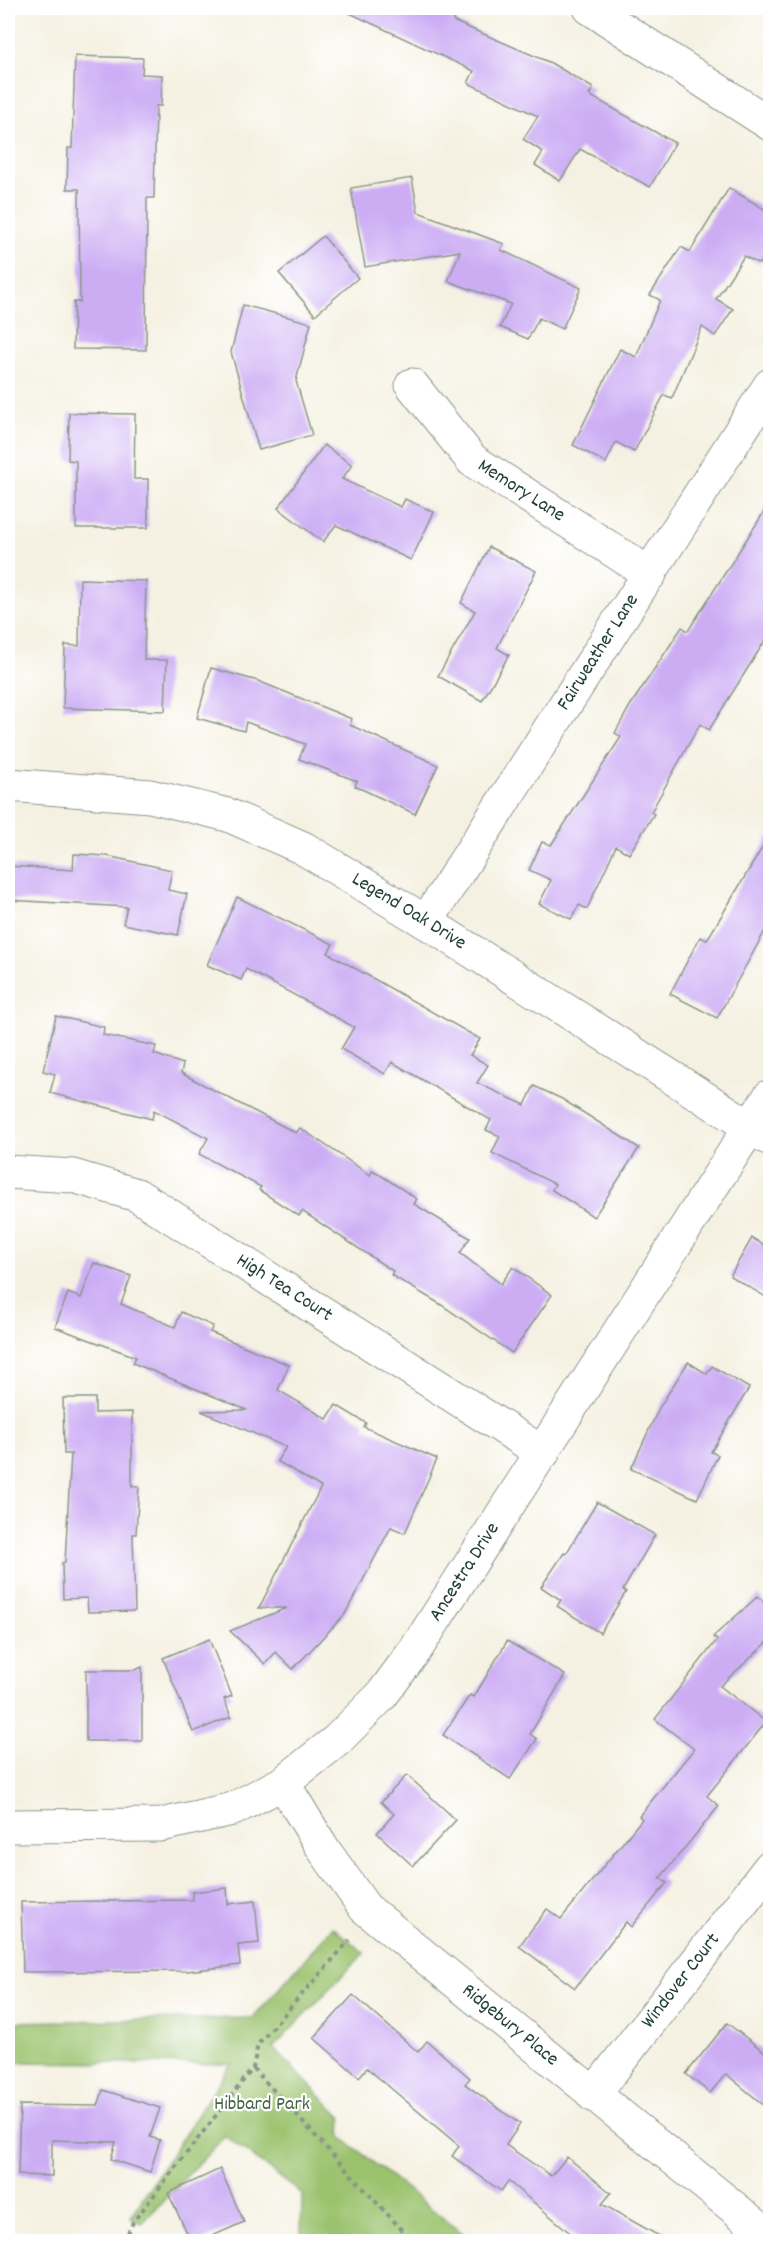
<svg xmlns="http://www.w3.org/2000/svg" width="778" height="2249" font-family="Dekko,sans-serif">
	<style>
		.green { fill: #9bc36e; stroke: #5d8051; stroke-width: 1.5 }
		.building { fill: #ccadf4 }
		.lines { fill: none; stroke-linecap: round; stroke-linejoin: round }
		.minor-casing { stroke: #8a978b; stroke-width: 35 }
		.path { stroke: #8a978b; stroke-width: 4; stroke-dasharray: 4.5 4.5; stroke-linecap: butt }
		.minor { stroke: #fff; stroke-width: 33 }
		.labels { text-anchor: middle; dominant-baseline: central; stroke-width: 4.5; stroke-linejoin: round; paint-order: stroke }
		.street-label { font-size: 20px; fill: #1f3d34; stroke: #fff }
		.park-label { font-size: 20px; fill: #446545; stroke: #fff }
	</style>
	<rect width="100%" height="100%" fill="#fff"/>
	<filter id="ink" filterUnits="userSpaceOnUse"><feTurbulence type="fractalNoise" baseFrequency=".0167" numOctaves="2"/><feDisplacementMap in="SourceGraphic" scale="12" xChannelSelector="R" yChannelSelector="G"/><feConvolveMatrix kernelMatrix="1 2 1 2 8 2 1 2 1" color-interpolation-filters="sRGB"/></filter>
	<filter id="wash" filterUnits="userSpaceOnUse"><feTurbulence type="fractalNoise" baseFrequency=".008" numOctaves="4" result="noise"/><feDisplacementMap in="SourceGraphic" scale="24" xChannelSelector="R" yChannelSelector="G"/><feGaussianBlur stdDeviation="1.35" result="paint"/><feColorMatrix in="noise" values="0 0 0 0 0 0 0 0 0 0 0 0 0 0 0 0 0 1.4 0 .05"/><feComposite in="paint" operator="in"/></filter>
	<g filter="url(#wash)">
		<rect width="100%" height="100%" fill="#f5f1e2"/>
		<polygon class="green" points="333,1927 364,1953 273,2048 342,2118 341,2137 472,2241 301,2241 302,2194 225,2136 142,2223 130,2217 231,2064 8,2062 8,2022 253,2018"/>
		<g id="blocks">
			<g class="building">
				<polygon points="339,8 459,8 453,21 551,63 593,88 589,95 675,143 650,187 580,149 560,181 535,165 543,152 523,139 538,116 468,83 474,71"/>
				<polygon points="75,56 143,58 142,74 162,75 161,106 156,106 154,198 147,198 146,350 73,349 74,302 80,302 79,189 67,189 68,148 72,148"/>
				<polygon points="412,178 418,212 504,244 501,250 581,288 562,329 539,318 528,339 500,327 511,304 448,281 460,251 365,267 351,188"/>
				<polygon points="729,188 771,213 771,245 759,264 744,256 716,299 733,309 715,336 702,327 672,398 664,395 634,452 616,442 606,463 573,445 620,349 636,357 660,300 650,295 681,247 690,252"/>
				<polygon points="323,236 358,278 315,315 279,273"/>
				<polygon points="243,305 311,323 296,381 312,435 259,450 231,352"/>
				<polygon points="69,413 135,414 134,479 148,479 148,528 76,528 76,461 68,460"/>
				<polygon points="324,445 352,465 342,479 401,507 405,499 434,512 411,560 336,525 323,542 278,508"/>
				<polygon points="771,501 771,631 709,730 700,724 651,812 654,814 629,854 616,846 587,909 579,905 571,919 539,904 551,880 529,870 542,842 551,845 621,737 615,733 630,706 682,627 688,631"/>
				<polygon points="489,547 536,571 497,648 509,655 482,701 438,676 475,611 461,603"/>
				<polygon points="80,579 146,581 144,660 167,660 165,711 63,708 65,645 79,646"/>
				<polygon points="211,668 258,681 352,719 350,725 438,765 415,814 355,786 357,781 299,759 305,744 246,722 244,731 197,718"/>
				<polygon points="771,833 771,920 717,1018 670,994 700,937 707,940"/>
				<polygon points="74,854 107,856 172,870 168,890 187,894 178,935 123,924 127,907 8,900 8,866 73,870"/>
				<polygon points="237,897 333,944 328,953 480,1039 470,1055 488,1065 477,1083 525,1105 534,1086 562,1099 639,1148 594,1217 552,1190 555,1184 492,1153 500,1136 486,1130 491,1120 392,1062 385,1074 341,1049 354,1027 246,969 241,980 207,965"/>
				<polygon points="56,1016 104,1027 103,1035 156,1046 154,1054 183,1064 181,1073 296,1133 300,1128 370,1175 373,1170 417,1199 414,1204 470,1238 460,1253 501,1284 513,1267 552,1295 512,1353 440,1304 391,1275 393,1271 302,1211 299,1216 259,1190 261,1187 199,1154 208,1138 154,1110 152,1119 50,1093 55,1074 43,1071"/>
				<polygon points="752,1238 771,1249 771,1300 730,1276"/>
				<polygon points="94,1263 131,1276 121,1304 175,1327 181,1312 213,1326 210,1332 289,1365 278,1390 327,1419 336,1405 366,1423 364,1427 437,1459 405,1533 391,1527 345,1614 293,1669 276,1652 265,1664 230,1631 287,1608 259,1608 321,1487 277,1461 286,1447 201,1411 247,1410 133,1363 136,1357 55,1327 68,1293 81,1298"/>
				<polygon points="688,1362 707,1374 712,1366 749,1388 711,1452 718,1455 697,1499 631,1469 659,1408"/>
				<polygon points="63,1398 95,1398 95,1413 132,1412 132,1486 139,1486 136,1534 133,1534 135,1611 88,1612 87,1598 63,1599 62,1563 65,1562 71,1454 64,1454"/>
				<polygon points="597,1502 655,1535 623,1590 626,1592 600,1633 557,1606 561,1600 541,1587 564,1553 566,1554"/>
				<polygon points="758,1596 771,1609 771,1639 720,1686 766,1722 707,1796 719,1806 660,1878 667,1883 631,1927 626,1922 575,1988 519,1946 547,1909 561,1919 642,1819 639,1816 694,1749 655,1719 717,1640 713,1637"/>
				<polygon points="209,1639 232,1696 224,1699 231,1717 193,1732 163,1658"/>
				<polygon points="507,1641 565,1675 530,1734 537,1739 510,1779 443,1735 470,1695 474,1697"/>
				<polygon points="142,1667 142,1741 86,1741 86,1670 135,1670"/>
				<polygon points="407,1775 456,1820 413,1866 377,1833 394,1814 381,1802"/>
				<polygon points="227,1888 228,1904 255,1901 259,1943 238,1945 240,1965 187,1971 23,1972 21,1902 193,1900 192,1892"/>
				<polygon points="353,1995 418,2052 427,2041 470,2078 465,2084 520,2124 506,2145 551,2176 567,2157 611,2193 602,2204 668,2241 580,2241 508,2181 501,2191 452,2156 459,2146 367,2068 359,2077 314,2038"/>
				<polygon points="727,2023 771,2057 771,2111 726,2074 710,2093 686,2074"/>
				<polygon points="103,2090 160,2108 150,2137 160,2140 150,2172 111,2159 116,2142 52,2140 52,2176 18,2175 20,2105 98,2106"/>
				<polygon points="220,2169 244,2222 201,2241 191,2241 168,2193"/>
			</g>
		</g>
	</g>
	<g filter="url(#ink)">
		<use href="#blocks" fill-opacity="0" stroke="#8a978b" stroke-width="1.5"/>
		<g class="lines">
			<defs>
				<g id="minor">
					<polyline points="590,8 770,124"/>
					<path id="s1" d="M412,385l60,75 178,114"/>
					<path id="s2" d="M8,785l142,11 78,19 75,33 123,74 342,216"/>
					<path id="s3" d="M426,922l344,-537"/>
					<path id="s4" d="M8,1172l65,4 64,19 406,258"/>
					<path id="s5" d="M283,1783l41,67 41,58 405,329"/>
					<path id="s6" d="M8,1826l153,-1 72,-16 50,-26 53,-42 45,-45 35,-47 354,-553"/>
					<path id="s7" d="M593,2095l177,-228"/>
				</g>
			</defs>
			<use href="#minor" class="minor-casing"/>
			<g class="path">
				<polyline points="253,2068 413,2242"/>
				<polyline points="124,2242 133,2222 253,2068 258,2044 350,1940"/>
			</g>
			<use href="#minor" class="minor"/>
		</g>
	</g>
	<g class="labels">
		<g class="street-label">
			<text stroke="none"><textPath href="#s1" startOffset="154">Memory Lane</textPath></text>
			<text stroke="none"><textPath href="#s3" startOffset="320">Fairweather Lane</textPath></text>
			<text stroke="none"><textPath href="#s2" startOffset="428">Legend Oak Drive</textPath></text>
			<text stroke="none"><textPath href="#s4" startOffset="306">High Tea Court</textPath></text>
			<text stroke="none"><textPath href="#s6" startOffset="564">Ancestra Drive</textPath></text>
			<text stroke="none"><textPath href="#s7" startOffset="144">Windover Court</textPath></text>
			<text stroke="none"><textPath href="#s5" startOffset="336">Ridgebury Place</textPath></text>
		</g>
		<g class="park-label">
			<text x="262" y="2105">Hibbard Park</text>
		</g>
	</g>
	<rect width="778" height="2249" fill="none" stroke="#fff" stroke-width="30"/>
</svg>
